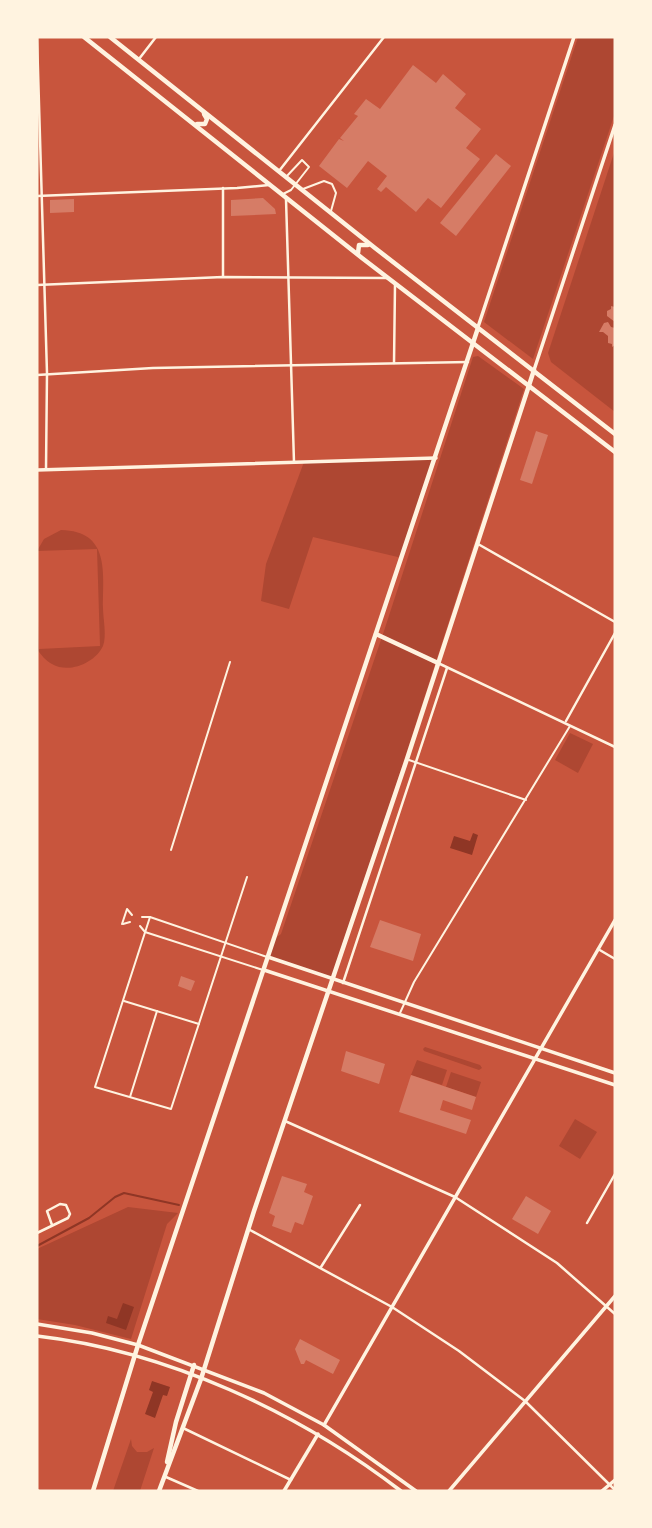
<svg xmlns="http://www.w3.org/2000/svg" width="652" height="1528" font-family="'Fira Sans',sans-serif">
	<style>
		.green { fill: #ae4732 }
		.water { fill: #8f3625 }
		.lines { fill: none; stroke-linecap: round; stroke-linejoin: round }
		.stream { stroke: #8f3625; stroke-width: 2 }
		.building { fill: #d67c66 }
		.service { stroke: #fff3e0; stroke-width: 2 }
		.minor { stroke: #fff3e0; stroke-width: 2.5 }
		.tertiary { stroke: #fff3e0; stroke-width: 3.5 }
		.secondary { stroke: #fff3e0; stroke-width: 3.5 }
		.primary { stroke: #fff3e0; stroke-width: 4.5 }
	</style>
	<rect width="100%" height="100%" fill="#c8553d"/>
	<g class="green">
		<polygon points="578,37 615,37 615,113 533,359 484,322"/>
		<polygon points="615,150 615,412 551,362 548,353"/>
		<polygon points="478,356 524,389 333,980 268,957 274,939 281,934 384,631 473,357"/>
		<polygon points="436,458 402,558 313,537 289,609 261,601 266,564 304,462"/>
		<path d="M61,530c49,1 42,42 42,78 0,10 4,28 0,38 -8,17 -34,28 -51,18 -6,-3 -11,-9 -15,-15v-56l2,56 61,-3 -3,-97 -60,2 7,-12z"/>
		<polygon points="570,733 593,744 578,773 555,760"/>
		<polygon points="425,1047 480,1065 482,1068 479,1070 424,1051 423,1049"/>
		<polygon points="417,1060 447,1070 442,1085 411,1075"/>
		<polygon points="451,1072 481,1082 476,1097 446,1087"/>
		<polygon points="575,1119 597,1132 580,1159 559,1146"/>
		<polygon points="128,1207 178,1213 167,1224 131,1339 75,1325 37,1319 37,1249"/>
		<polygon points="131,1439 132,1446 137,1452 147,1452 154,1448 140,1491 113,1491"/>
	</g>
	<g class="water">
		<polygon points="473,833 478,835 472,855 450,848 454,836 470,841"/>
		<polygon points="123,1303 134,1307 126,1330 106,1323 108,1316 117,1319"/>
		<polygon points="152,1381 170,1387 167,1396 163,1395 155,1418 145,1414 153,1392 149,1390"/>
	</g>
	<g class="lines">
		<polyline class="stream" points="37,1246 89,1218 115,1197 124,1193 179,1205"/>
	</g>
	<g class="building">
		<polygon points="413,65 436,83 443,74 466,94 455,108 481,129 466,148 480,159 441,208 428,198 416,212 386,187 381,192 377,189 387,176 368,161 347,188 319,166 339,139 344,141 340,138 358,116 354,114 366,99 380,109"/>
		<polygon points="496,154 511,166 456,236 440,223"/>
		<polygon points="263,198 275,209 276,214 231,216 231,200"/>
		<polygon points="74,199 74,212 50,213 50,200"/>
		<polygon points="611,306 615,307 615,322 607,316 607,311 611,309"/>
		<polygon points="608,322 611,327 615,328 615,345 612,347 612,344 608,343 608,336 603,332 599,332 604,323"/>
		<polygon points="536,431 548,435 532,484 520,480"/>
		<polygon points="380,920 421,934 413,961 370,947"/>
		<polygon points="181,976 195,981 191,991 178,986"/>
		<polygon points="346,1051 385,1064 379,1084 341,1071"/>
		<polygon points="411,1075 476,1097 472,1110 443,1100 440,1110 471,1120 466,1134 399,1112"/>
		<polygon points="282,1176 307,1184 304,1192 313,1196 303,1225 295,1222 291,1233 272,1226 275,1216 269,1213"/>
		<polygon points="526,1196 551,1211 538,1234 512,1219"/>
		<polygon points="300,1339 340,1360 333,1374 306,1360 304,1364 301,1364 295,1349"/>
	</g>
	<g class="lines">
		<g class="service">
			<polyline points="303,189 324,181 332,184 336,193 331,211"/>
			<polyline points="283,194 291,190 309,167 302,160 286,177"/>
			<polyline points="409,760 526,800"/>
			<polyline points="171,850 230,662"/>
			<polyline points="142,917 150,917 267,957"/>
			<polyline points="150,917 95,1087 171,1109 247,877"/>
			<polyline points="122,924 127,909 132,915"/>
			<polyline points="123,924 130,922"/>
			<polyline points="140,926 145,932 263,970"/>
			<polyline points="124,1001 199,1024"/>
			<polyline points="400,1013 414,982 570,726"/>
			<polyline points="130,1097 157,1011"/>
		</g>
		<g class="minor">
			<polyline points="37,37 47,373 46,469"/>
			<polyline points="139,59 156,37"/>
			<polyline points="279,171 384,37"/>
			<polyline points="223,188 223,276"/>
			<polyline points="37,196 237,188 269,185"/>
			<polyline points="286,199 294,462"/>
			<polyline points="37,285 223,277 387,278"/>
			<polyline points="394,363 395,285"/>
			<polyline points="37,375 153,368 468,362"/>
			<polyline points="478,544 615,622"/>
			<polyline points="438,663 615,747"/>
			<polyline points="566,721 615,633"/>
			<polyline points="598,949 615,959"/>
			<polyline points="343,983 447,668"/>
			<polyline points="285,1121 455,1197 557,1263 615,1314"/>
			<polyline points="587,1223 615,1174"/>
			<polyline points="250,1230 392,1307 459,1351 525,1401 615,1490"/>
			<polyline points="37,1233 68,1218 70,1214 66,1205 60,1204 47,1211 52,1225"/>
			<polyline points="321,1267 360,1205"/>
			<polyline points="183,1428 291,1480"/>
			<polyline points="166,1477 198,1491"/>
		</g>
		<g class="tertiary">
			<polyline points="478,327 574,37"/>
			<polyline points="534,370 615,125"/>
			<polyline points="37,470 436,458"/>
			<polyline points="268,957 615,1073"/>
			<polyline points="264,970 615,1085"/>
			<polyline points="324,1425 615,920"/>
			<polyline points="37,1491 38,1491"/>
			<polyline points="284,1491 318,1434"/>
			<polyline points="449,1491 615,1296"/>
			<polyline points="602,1491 615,1480"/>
		</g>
		<g class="secondary">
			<polyline points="37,1324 92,1333 138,1345 264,1393 324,1425 416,1491"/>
			<path d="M37,1336c130,15 261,76 364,155"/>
		</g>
		<g class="primary">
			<polyline points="84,37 362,258 615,452"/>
			<polyline points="110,37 375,248 615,434"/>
			<polyline points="197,124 205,124 207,119 204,114"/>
			<polyline points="358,253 359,245 368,245"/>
			<polyline points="376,634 438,663"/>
			<polyline points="167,1462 176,1422 194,1365"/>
			<polyline points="93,1491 138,1345 478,328"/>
			<polyline points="159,1491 201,1379 254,1211 407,759 534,370"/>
		</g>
	</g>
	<rect width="652" height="1528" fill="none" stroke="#fff3e0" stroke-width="77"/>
</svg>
